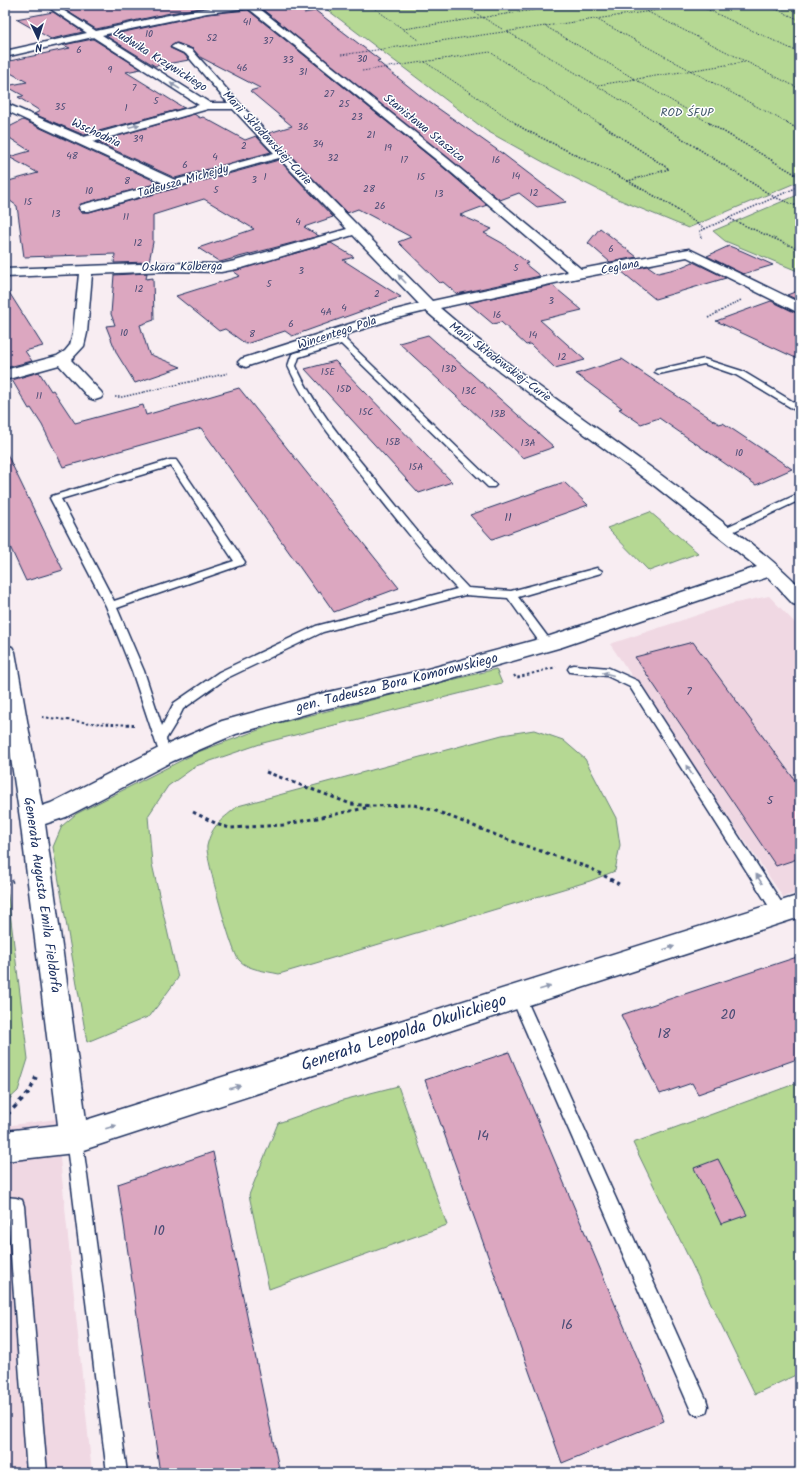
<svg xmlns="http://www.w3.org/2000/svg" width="805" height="1478" font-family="Kalam,sans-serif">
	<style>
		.built { fill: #f0d8e3 }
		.green { fill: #b5d893; stroke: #688478 }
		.building { fill: #dca7c0; stroke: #1b2f5e }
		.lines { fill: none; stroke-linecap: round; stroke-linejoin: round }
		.lane-casing { stroke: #1b2f5e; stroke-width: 3 }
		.street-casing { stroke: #1b2f5e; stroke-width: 3 }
		.path-far4 { stroke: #1b2f5e; stroke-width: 1; stroke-dasharray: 1.5 1.5; stroke-linecap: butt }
		.path-far3 { stroke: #1b2f5e; stroke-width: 1.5; stroke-dasharray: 1.5 1.5; stroke-linecap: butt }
		.path-far2 { stroke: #1b2f5e; stroke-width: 2; stroke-dasharray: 2.5 2.5; stroke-linecap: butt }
		.path-far1 { stroke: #1b2f5e; stroke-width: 3; stroke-dasharray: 3.5 3.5; stroke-linecap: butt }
		.path { stroke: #1b2f5e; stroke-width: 3.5; stroke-dasharray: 4.5 4.5; stroke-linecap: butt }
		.lane { fill: #fff; fill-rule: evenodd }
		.street { fill: #fff; fill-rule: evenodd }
		.oneway { fill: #8d97ae }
		.labels { text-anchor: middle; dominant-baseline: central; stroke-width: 3; stroke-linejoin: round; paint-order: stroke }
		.far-number-label { font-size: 10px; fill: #4b4d76 }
		.far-street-label { font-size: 12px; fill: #1b2f5e; stroke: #fff }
		.far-park-label { font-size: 12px; fill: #42596b; stroke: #fff }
		.number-label { font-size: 12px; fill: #4b4d76 }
		.street-label { font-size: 14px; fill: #1b2f5e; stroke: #fff }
		.near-number-label { font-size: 14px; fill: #4b4d76 }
		.near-street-label { font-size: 17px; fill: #1b2f5e; stroke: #fff }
	</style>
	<rect width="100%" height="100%" fill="#f8edf2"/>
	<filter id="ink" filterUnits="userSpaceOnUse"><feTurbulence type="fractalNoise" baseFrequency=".025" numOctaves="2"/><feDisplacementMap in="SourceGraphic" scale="8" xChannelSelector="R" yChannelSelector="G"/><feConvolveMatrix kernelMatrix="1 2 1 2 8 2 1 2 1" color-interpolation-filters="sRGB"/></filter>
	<g filter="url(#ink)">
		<g class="built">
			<polygon points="769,596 800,628 800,892 783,897 610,644 731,604"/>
			<polygon points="56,1119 92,1473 5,1473 5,1126"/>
		</g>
		<g class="green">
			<polygon points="321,5 800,5 800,181 688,228 615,198 545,163 487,131"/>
			<polygon points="800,194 800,272 725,241 713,231"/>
			<polygon points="650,512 698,553 649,571 607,528"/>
			<polygon points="496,669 502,683 263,743 196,766 168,786 148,816 152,864 178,978 150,1016 87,1042 53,847 62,826 76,814 198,752 275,724"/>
			<path d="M534,730l29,10 22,19 31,59 4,27 -5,26 -25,10 -311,93c-13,-3 -31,-4 -40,-14 -7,-6 -34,-105 -32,-114 5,-22 16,-27 31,-40l264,-71z"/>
			<polygon points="5,888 7,888 28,1059 18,1091 5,1103"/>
			<polygon points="800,1082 800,1373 755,1394 633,1143"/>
			<polygon points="398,1086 447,1225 269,1289 249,1195 278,1123 343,1100"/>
		</g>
		<g class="building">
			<polygon points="91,5 226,5 175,12 96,29 65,10"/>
			<polygon points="257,5 303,5 304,13 316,11 380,60 377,61 422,97 503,154 566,202 537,207 519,193 500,200"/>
			<polygon points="248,10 438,163 487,205 460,215 492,229 484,233 502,243 528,263 525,264 540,276 457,294 443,282 440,283 398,242 411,237 358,209 347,213 286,151 269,133 292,126 250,91 260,88 200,57 193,49 177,43 170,48 185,55 189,60 155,66 106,36 207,14"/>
			<polygon points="53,12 83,32 51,39 16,19"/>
			<polygon points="93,39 141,69 126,72 184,108 84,135 34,114 40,111 18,97 24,96 6,86 27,82 5,70 5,62 70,48 63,45"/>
			<polygon points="194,114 200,118 203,117 245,140 256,136 271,152 175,178 97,142"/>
			<polygon points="23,120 159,183 81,204 78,209 81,212 89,212 279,160 333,217 304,227 319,236 220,262 198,248 254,229 204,199 153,215 153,242 149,262 114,263 115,254 24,257 17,206 5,197 5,182 38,173 9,157 30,151 5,135 5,129"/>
			<polygon points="600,228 637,257 610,262 588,243"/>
			<polygon points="331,243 354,257 343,260 401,297 292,336 285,331 246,344 225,329 219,331 176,296 240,276 233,271"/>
			<polygon points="729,246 742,251 773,265 743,274 707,256"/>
			<polygon points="693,262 726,278 655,299 621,271 648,266 658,273 679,268"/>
			<polygon points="147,273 146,279 153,278 154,320 140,325 149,354 181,367 135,383 117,354 106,326 115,325 111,314 114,275"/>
			<polygon points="552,285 582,310 540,320 585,360 555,368 530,344 526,345 501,322 493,324 468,303"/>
			<polygon points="5,286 43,346 25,351 32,361 5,368"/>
			<polygon points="800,290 800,301 787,295"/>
			<polygon points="771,301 794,312 800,313 800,360 716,321"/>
			<polygon points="428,335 554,447 523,458 399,343"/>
			<polygon points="622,359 719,424 723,423 792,469 756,485 659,418 641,424 619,409 622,408 576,374"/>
			<polygon points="335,361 452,482 419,493 305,369"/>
			<polygon points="39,372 51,391 53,390 75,423 143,405 146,415 239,388 399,588 334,612 320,592 318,593 201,428 63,467 42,425 31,408 29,409 12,380"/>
			<polygon points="5,450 63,570 26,581 5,536"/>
			<polygon points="564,482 588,505 492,539 470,515"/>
			<polygon points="693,642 800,787 800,858 776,866 635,657"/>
			<polygon points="800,956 800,1058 698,1094 692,1083 660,1094 621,1015"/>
			<polygon points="509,1052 664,1421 562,1463 425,1080"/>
			<polygon points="213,1152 269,1422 280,1473 160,1473 118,1184"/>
			<polygon points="718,1159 747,1215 721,1224 694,1168"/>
		</g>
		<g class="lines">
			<defs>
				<g id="lane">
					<path d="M340,332h6v8l150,145 -2,2h-6l-147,-143 -42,13 -3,9c20,44 52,80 82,117 29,36 58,72 90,105l43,3 86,-23 5,3 -1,2 -83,24 35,47 -2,3h-8l-35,-49 -43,-3 -142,37 -96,46 -44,31 -6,12 -11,18 5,16 -2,3 -4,2 -4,-2 -29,-87 -26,-65 -56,-108 2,-2 118,-36h6l69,102 -1,2 -127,44 27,63 18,55 12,-23 45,-31 97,-46 141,-37c-31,-32 -58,-67 -86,-102 -31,-39 -63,-76 -83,-121l4,-12 46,-14zM171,466l63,95 -120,40 -53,-102z"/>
					<polygon points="704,359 742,371 800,406 800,413 736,375 704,364 659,374 655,372 656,370"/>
					<polygon points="800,493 800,500 728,534 724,535 719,532 720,530"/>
					<polygon points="574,665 609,668 638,681 785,908 787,912 785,916 780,918 775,916 630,687 607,676 570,672 568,669 570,666"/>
					<polygon points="518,990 523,992 706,1399 708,1406 706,1413 699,1415 692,1413 511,997 513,992"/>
					<polygon points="74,1130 80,1132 82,1138 127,1473 107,1473 66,1138 68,1132"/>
					<polygon points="5,1197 16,1198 22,1200 24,1206 47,1473 27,1473 8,1214 5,1213"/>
				</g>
				<path id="street" d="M45,5h10l41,26c53,-11 105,-26 159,-26l192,153 134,111 108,-20 111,54v9l-5,-1 -108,-54 -109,21 -138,30c84,73 179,133 267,202 32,25 65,48 93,77v19l-7,-2 -25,-27 -206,70 -138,39 -104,24 -84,24 -63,27 -107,56 -21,7 41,296 714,-225v22l-726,236 -69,8v-30l53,-6 -38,-307 -15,-100v-73l7,2 3,5 27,154 9,-3 106,-54 65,-28 98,-27 104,-24 126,-34 207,-69 -101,-80 -186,-138 -44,-38 -29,7 -146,47 -5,2 -5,-2 -3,-3 3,-3 146,-47 32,-8 -66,-69 -111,33 -21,4 -53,-1 -76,3 -5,59 -3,13 -13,14 30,32 2,3 -2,3 -6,2 -6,-2 -30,-33 -54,15v-10l52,-14 8,-5 5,-6 3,-12 6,-59 -74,3v-8l163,-6 53,1 14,-3 112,-32 -68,-71 -190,53h-8l-2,-3 2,-3 82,-22 -158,-73v-7l79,34 115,-32 -106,-68 -88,20v-6l82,-18zM248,8l191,154 129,110 -136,29 -147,-149 -45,-48 -48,-54 -16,-6 -5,3 15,7 42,49h-18l-108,-68 105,-22zM208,109h25l41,44 -99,27 -82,-38z"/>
			</defs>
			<use href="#lane" class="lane-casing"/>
			<use href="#street" class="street-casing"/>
			<g class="path-far4">
				<polyline points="370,5 418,40"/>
				<polyline points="462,5 502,29"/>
				<polyline points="698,5 800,53"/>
				<polyline points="767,5 800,20"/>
				<polyline points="648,12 800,89"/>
				<polyline points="596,19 789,124"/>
				<polyline points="545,26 711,124"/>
				<polyline points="403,29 568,5"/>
				<polyline points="508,32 660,124"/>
				<polyline points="341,55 694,5"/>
				<polyline points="425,62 517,124"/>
				<polyline points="362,71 490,52 600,124"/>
				<polyline points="598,85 745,62"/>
			</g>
			<g class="path-far3">
				<polyline points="515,123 524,129 628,181"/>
				<polyline points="599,123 669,169 628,181 667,203 705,229"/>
				<polyline points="658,123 774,197 800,207"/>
				<polyline points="709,123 800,177"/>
				<polyline points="787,123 800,130"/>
				<polyline points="728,218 800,250"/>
				<polyline points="701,238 700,231 800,186"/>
				<polyline points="708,318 741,300"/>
				<polyline points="115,397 122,397 229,373"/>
			</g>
			<g class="path-far2">
				<polyline points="514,675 516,678 556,667"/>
				<polyline points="42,717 91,723 134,725"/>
			</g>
			<g class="path-far1">
				<polyline points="266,772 351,804 372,806 414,805 436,811 506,839 590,868 619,884"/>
				<polyline points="193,812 219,825 230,828 283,825 370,807"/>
				<polyline points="5,884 13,881"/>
			</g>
			<polyline class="path" points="7,1115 30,1091 36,1077"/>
			<use href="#lane" class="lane"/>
			<use href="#street" class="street"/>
		</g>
		<defs><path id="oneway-solid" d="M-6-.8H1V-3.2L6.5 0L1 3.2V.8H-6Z"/></defs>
		<g class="oneway">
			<use href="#oneway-solid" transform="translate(175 86) rotate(-148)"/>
			<use href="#oneway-solid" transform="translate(134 126) rotate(-15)"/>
			<use href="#oneway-solid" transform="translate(402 279) rotate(-134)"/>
			<use href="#oneway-solid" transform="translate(608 674) rotate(-166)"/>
			<use href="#oneway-solid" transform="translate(689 770) rotate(-123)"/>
			<use href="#oneway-solid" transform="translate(759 879) rotate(-123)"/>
			<use href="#oneway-solid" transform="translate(669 948) rotate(-18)"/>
			<use href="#oneway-solid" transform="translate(545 988) rotate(-18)"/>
			<use href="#oneway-solid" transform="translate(235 1087) rotate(-18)"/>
			<use href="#oneway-solid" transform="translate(111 1127) rotate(-18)"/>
		</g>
	</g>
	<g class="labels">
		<g class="far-number-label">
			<text x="247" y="22">41</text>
			<text x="149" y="34">10</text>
			<text x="212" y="38">52</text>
			<text x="268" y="41">37</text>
			<text x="79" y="50">6</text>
			<text x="362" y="59">30</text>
			<text x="288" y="60">33</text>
			<text x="242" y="68">46</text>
			<text x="110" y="70">9</text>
			<text x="303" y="72">31</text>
			<text x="134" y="88">7</text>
			<text x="329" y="94">27</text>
			<text x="156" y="101">5</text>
			<text x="344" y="104">25</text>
			<text x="60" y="107">35</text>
			<text x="126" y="108">1</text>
			<text x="357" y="117">23</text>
			<text x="303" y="127">36</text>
			<text x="371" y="135">21</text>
			<text x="138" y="139">39</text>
			<text x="318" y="144">34</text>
			<text x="244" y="146">2</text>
			<text x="388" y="148">19</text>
			<text x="72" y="156">48</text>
			<text x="215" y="157">4</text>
			<text x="333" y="158">32</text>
			<text x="404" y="160">17</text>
			<text x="496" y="160">16</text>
			<text x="185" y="165">6</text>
			<text x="516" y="176">14</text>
			<text x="265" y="177">1</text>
			<text x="421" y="177">15</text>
			<text x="254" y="180">3</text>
			<text x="127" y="181">8</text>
			<text x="369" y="189">28</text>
			<text x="216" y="190">5</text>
			<text x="89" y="191">10</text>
			<text x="534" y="193">12</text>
			<text x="439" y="194">13</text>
			<text x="28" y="202">15</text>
			<text x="380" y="206">26</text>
			<text x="56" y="214">13</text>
			<text x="126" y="217">11</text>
			<text x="298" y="222">4</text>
			<text x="138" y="243">12</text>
			<text x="611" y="249">6</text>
			<text x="516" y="268">5</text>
			<text x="301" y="271">3</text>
			<text x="269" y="284">5</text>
			<text x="139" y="289">12</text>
			<text x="377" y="294">2</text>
			<text x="551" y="301">3</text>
			<text x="344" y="308">4</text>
			<text x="326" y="312">4A</text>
			<text x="497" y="315">16</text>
			<text x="291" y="324">6</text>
			<text x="124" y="333">10</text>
			<text x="252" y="334">8</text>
			<text x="533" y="335">14</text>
			<text x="562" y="357">12</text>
			<text x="449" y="369">13D</text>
			<text x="328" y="372">15E</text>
			<text x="344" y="389">15D</text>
			<text x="469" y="391">13C</text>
			<text x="39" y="396">11</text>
			<text x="366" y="412">15C</text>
			<text x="498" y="414">13B</text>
			<text x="393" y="442">15B</text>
			<text x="528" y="443">13A</text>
			<text x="739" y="453">10</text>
			<text x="416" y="467">15A</text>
		</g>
		<g class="far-street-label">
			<text transform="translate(160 60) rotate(32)">Ludwika Krzywickiego</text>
			<text transform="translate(424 128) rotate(39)">Stanisława Staszica</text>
			<text transform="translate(96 133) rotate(25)">Wschodnia</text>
			<text transform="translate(267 138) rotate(47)">Marii Skłodowskiej-Curie</text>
			<text transform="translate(183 181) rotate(-16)">Tadeusza Michejdy</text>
			<text transform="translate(182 267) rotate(-1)">Oskara Kolberga</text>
			<text transform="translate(620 267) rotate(-11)">Ceglana</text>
			<text transform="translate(337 333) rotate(-18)">Wincentego Pola</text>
			<text transform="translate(500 362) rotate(37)">Marii Skłodowskiej-Curie</text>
		</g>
		<g class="far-park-label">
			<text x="687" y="112">ROD ŚFUP</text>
		</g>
		<g class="number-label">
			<text x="508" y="517">11</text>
			<text x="689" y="691">7</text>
			<text x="770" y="800">5</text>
		</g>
		<g class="street-label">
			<text transform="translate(397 683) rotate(-14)">gen. Tadeusza Bora Komorowskiego</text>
			<text transform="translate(42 895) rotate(82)">Generała Augusta Emila Fieldorfa</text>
		</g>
		<g class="near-number-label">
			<text x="728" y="1015">20</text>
			<text x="664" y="1034">18</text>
			<text x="483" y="1136">14</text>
			<text x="159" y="1231">10</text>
			<text x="567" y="1325">16</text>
		</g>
		<g class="near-street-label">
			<text transform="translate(404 1033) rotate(-18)">Generała Leopolda Okulickiego</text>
		</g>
	</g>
	<rect width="805" height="1478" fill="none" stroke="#fff" stroke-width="20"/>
	<rect x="10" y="10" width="785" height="1458" fill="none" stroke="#1b2f5e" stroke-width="1.5" filter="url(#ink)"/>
	<g transform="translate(38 38) rotate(176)" stroke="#ffffff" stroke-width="3" paint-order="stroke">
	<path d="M0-3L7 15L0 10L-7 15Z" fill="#1b2f5e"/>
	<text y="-6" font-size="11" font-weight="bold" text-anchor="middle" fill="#1b2f5e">N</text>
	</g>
</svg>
